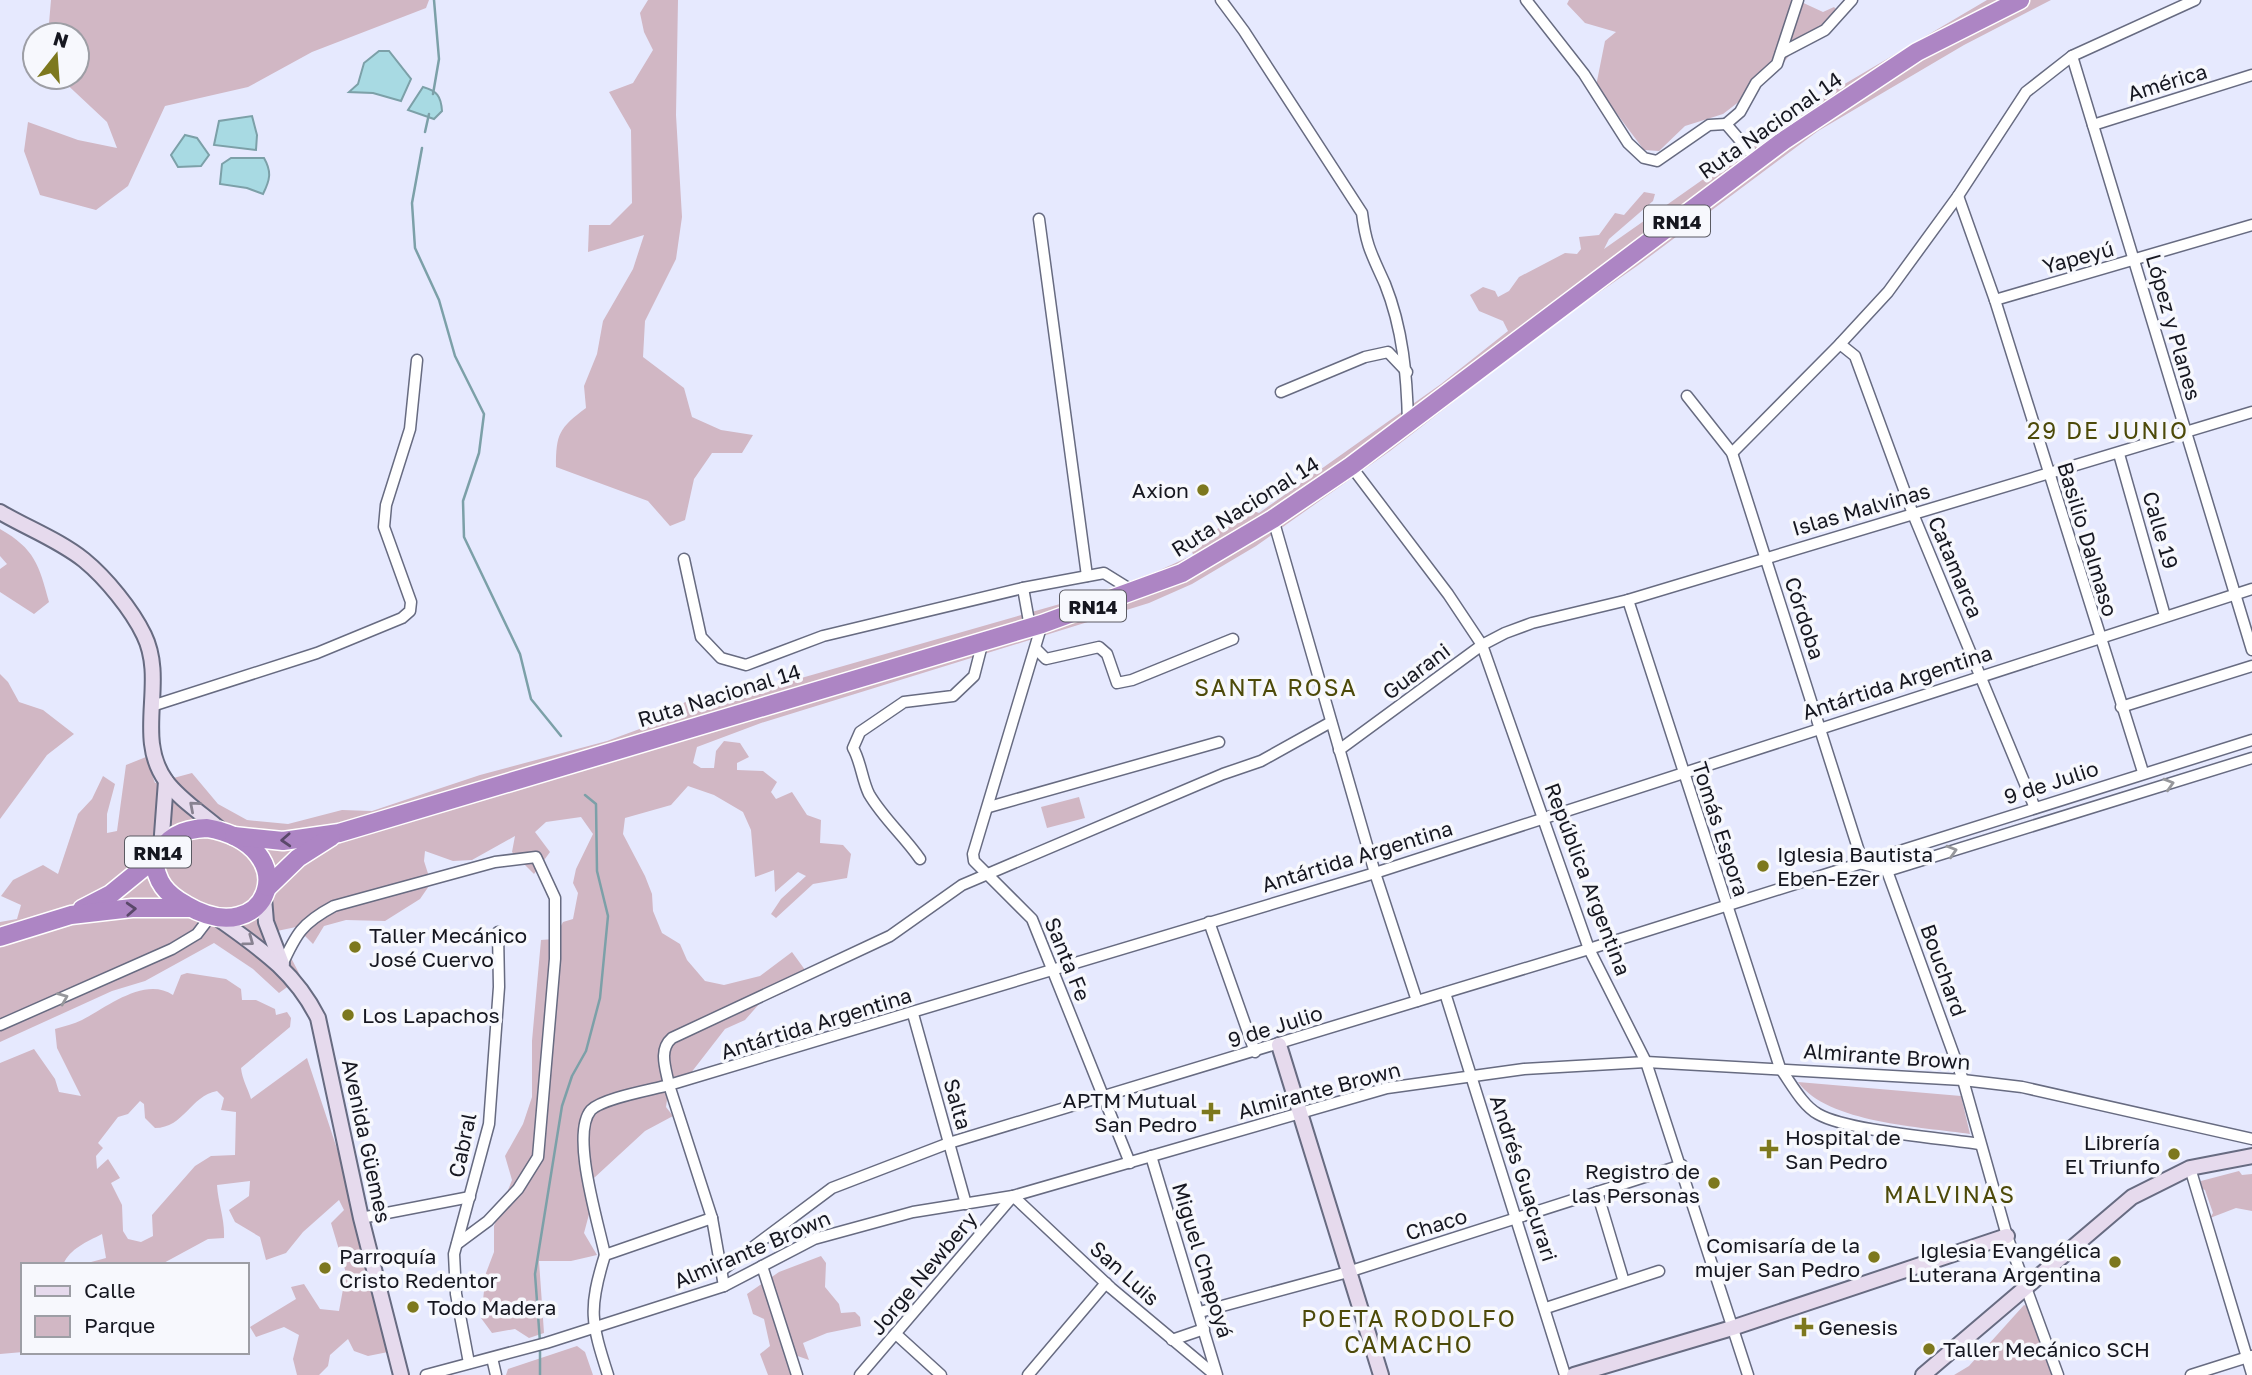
<svg xmlns="http://www.w3.org/2000/svg" width="2252" height="1375" font-family="'Golos Text',sans-serif">
	<style>
		.green { fill: #d1b7c4; fill-rule: evenodd }
		.water { fill: #a8dae3; stroke: #7ca0a8; stroke-width: 2 }
		.lines { fill: none; stroke-linecap: round; stroke-linejoin: round }
		.stream { stroke: #7ca0a8; stroke-width: 2.5 }
		.street-casing { stroke: #676b81; stroke-width: 13 }
		.secondary-casing { stroke: #676b81; stroke-width: 18 }
		.highway-casing { stroke: #fff; stroke-width: 21 }
		.street { stroke: #fff; stroke-width: 10 }
		.secondary { stroke: #e6daed; stroke-width: 14 }
		.highway { stroke: #ad85c4; stroke-width: 18 }
		.oneway { stroke: #96979b }
		.oneway2 { stroke: #888291 }
		.oneway3 { stroke: #5a486a }
		.poi-dot { fill: #7d781e; stroke: #f7f8fd; stroke-width: 2.5 }
		.labels { text-anchor: middle; dominant-baseline: central; stroke-width: 7; stroke-linejoin: round; paint-order: stroke }
		.shield { fill: #f7f8fd; stroke: #5a5a62; stroke-width: 2 }
		.shield-label { font-size: 19px; font-weight: bold; fill: #161720 }
		.street-label { font-size: 21px; fill: #161720; stroke: #f7f8fd }
		.poi-label { font-size: 21px; fill: #161720; stroke: #f7f8fd; text-anchor: start }
		.neighbourhood-label { font-size: 23px; letter-spacing: 2px; fill: #4d4a09; stroke: #f7f8fd }
	</style>
	<rect width="100%" height="100%" fill="#e6e9fe"/>
	<g class="green">
		<polygon points="51,0 429,0 426,8 312,52 248,87 165,106 128,186 96,210 40,195 24,151 28,122 78,140 117,148 107,122 59,77 77,77 77,35 48,35"/>
		<path d="M648,0h30l-2,115 6,102 -6,42 -31,62 -2,36 41,31 8,29 29,13 32,5 -11,18h-30l-18,26 -9,41 -15,6 -22,-25 -92,-34c0,-33 3,-39 30,-59l-2,-22 13,-32 6,-33 30,-52 11,-34 -56,17 1,-27h21l22,-22 -1,-73 -22,-38 24,-9 20,-33 -9,-18 -4,-19z"/>
		<polygon points="1569,0 1797,0 1823,12 1834,7 1841,14 1802,39 1775,74 1723,114 1685,126 1659,151 1644,150 1596,86 1605,41 1616,32 1585,23 1567,4"/>
		<polygon points="1987,0 2051,0 1964,45 1818,131 1637,266 1554,324 1390,451 1256,546 1192,584 1149,603 761,723 697,747 693,763 701,768 714,768 716,751 724,741 740,743 749,757 737,763 737,770 763,771 777,782 771,792 776,799 792,792 807,815 821,820 820,843 843,845 851,854 847,878 813,884 776,918 771,914 781,899 806,876 798,872 775,892 774,870 755,877 751,830 743,812 714,795 688,786 671,805 625,818 623,834 645,876 652,894 653,911 662,933 680,944 687,960 705,981 724,985 760,976 792,952 808,974 788,991 760,1003 745,1020 725,1029 687,1078 669,1085 666,1107 673,1116 645,1131 594,1178 595,1192 584,1233 597,1255 571,1261 539,1261 544,1333 529,1338 515,1329 492,1333 481,1318 486,1273 494,1252 494,1226 512,1180 505,1156 523,1124 532,1097 532,1041 541,940 554,939 563,922 573,919 578,893 573,883 576,869 593,834 581,817 546,822 535,832 550,852 534,874 512,852 515,836 472,860 453,861 425,851 424,861 431,883 420,899 385,921 346,920 324,926 313,944 296,927 277,931 301,977 279,993 253,969 214,943 145,981 112,991 0,1042 0,922 17,919 21,905 1,896 13,880 43,865 58,874 78,814 92,799 103,776 115,784 107,814 107,833 117,831 126,765 146,757 155,783 192,773 218,804 247,820 288,824 342,810 372,811 480,775 607,741 664,720 685,702 710,704 1095,594 1158,571 1193,555 1191,546 1248,509 1259,513 1441,384 1508,331 1503,321 1479,311 1470,295 1483,287 1495,291 1498,297 1509,291 1519,277 1565,253 1577,254 1581,249 1579,237 1599,235 1615,213 1624,215 1644,192 1655,194 1653,201 1609,239 1604,249 1809,105"/>
		<path d="M0,529c35,20 39,36 49,73l-15,12 -34,-22v-23l7,-5 -7,-8z"/>
		<polygon points="0,674 8,682 19,702 43,710 74,734 47,755 0,819"/>
		<polygon points="1079,797 1085,818 1047,828 1041,807"/>
		<path d="M187,973l39,6 15,10 1,11h14l19,9 1,6 11,-3 4,6 -1,9 -49,41c1,11 7,21 10,31l56,-41 38,115 43,179 -20,4 -14,-5 -6,-12 -18,16 -2,11 -9,9h-22l-4,-16 6,-24 -15,-8 -28,10 -6,-10 46,-28 -5,-12 13,-3 16,25 19,2 7,-38 -15,-50 13,-13 -5,-10 -36,32 -17,21 -20,7 -6,-23 -25,-15 -6,-12 20,-14 1,-15 -33,4c1,18 8,34 7,53l-16,1 -48,26h-80l26,-7 -4,-24c-15,8 -32,14 -39,31h-40v87l-23,2v-291l34,-14 21,30 4,13 22,4 -24,-48 -2,-19c9,-3 19,-5 27,-9 25,-13 63,-44 91,-25l8,-20zM217,1091l7,7 -3,12 15,2 -1,43 -24,1 -16,10 -43,49 1,21 -12,6 -13,-3 -5,-8 -1,-26 -11,-22 9,-5 -12,-19 -11,10 -1,-13 7,-8 -5,-5 20,-26 10,-3 12,-13 4,3 1,14 10,10c29,0 35,-32 62,-37z"/>
		<path d="M1798,1082l163,14 9,38c-47,-7 -143,-11 -172,-52z"/>
		<polygon points="2239,1171 2242,1175 2252,1174 2252,1211 2236,1208 2210,1218 2213,1213 2205,1190 2200,1188 2201,1181"/>
		<polygon points="821,1256 826,1263 825,1287 839,1304 841,1313 855,1312 860,1317 861,1326 827,1333 803,1343 809,1360 783,1351 792,1375 768,1375 760,1354 770,1346 764,1319 753,1314 747,1294 779,1272"/>
		<polygon points="2024,1305 2031,1308 2052,1375 1954,1375 1969,1366"/>
		<polygon points="577,1346 585,1352 593,1375 506,1375 508,1369"/>
	</g>
	<g class="water">
		<polygon points="379,51 389,51 411,79 401,101 373,93 349,92 358,84 364,63"/>
		<path d="M423,87c14,4 18,9 19,24l-8,8 -26,-9z"/>
		<polygon points="252,116 257,135 256,150 214,145 219,121"/>
		<polygon points="185,135 197,138 209,155 201,166 178,167 171,155"/>
		<path d="M231,158h33c8,14 6,22 -1,36l-16,-6 -27,-4 2,-20z"/>
	</g>
	<g class="lines">
		<g class="stream">
			<polyline points="433,94 439,59 434,0"/>
			<polyline points="425,132 429,114"/>
			<polyline points="422,148 412,203 415,248 439,300 455,356 484,414 479,453 463,501 464,537 520,654 531,699 561,736"/>
			<polyline points="540,1342 535,1274 562,1106 572,1076 586,1051 600,998 608,916 597,871 596,804 585,795"/>
			<polyline points="540,1349 540,1375"/>
		</g>
		<defs>
			<g id="street">
				<path d="M1221,0l23,31 118,182c4,33 10,42 23,71 18,45 22,92 23,139"/>
				<polyline points="1526,0 1584,74 1628,143 1644,158 1657,161 1709,125 1726,124"/>
				<polyline points="1781,53 1825,30 1852,0"/>
				<polyline points="2072,56 2252,650"/>
				<polyline points="2093,125 2252,75"/>
				<polyline points="1757,160 1726,124 1740,112 1756,83 1777,64 1798,0"/>
				<polyline points="1958,196 1995,300 2143,772"/>
				<polyline points="1039,219 1087,576"/>
				<polyline points="1995,300 2252,225"/>
				<polyline points="1840,344 1855,356 1913,514 2035,808"/>
				<polyline points="1281,392 1365,357 1388,352 1407,372"/>
				<polyline points="1687,396 1732,453 1863,864"/>
				<polyline points="1732,453 1840,344 1888,292 1958,196 2026,92 2072,56 2195,0"/>
				<polyline points="2119,454 2165,616"/>
				<polyline points="1351,466 1448,594 1482,645 1589,949 1646,1062 1748,1375"/>
				<polyline points="1273,519 1375,873 1417,1001"/>
				<polyline points="684,559 701,637 721,658 746,665 823,636 1023,588 1104,573 1133,591"/>
				<polyline points="1023,588 1030,627"/>
				<path d="M1628,600l152,468c11,15 22,37 38,46 30,17 123,24 161,30"/>
				<polyline points="1042,624 973,854 974,861 1032,919 1130,1163"/>
				<polyline points="1036,649 1046,659 1099,647 1107,654 1117,683 1132,680 1233,639"/>
				<polyline points="152,706 317,653 402,618 410,611 411,602 384,527 386,505 410,429 417,360"/>
				<polyline points="2121,707 2252,666"/>
				<polyline points="1339,750 1482,645 1505,633 1532,623 1628,600 2252,412"/>
				<polyline points="989,807 1219,742"/>
				<polyline points="1882,857 1963,1080 2007,1236 2058,1375"/>
				<path d="M920,859c-16,-23 -37,-41 -51,-65 -7,-14 -8,-32 -16,-46l7,-16 44,-30 49,-6 21,-20 9,-35"/>
				<polyline points="1863,864 1887,871 2252,758"/>
				<polyline points="1209,922 1255,1052"/>
				<path d="M282,965c14,-31 20,-42 52,-59l161,-44 41,-5 19,41v61l-17,198 -20,32 -30,32 -31,23"/>
				<polyline points="1445,993 1565,1375"/>
				<polyline points="913,1014 966,1204"/>
				<polyline points="0,1025 172,949 197,934 210,917"/>
				<polyline points="1151,1156 1217,1375"/>
				<polyline points="2190,1168 2252,1374"/>
				<polyline points="1597,1192 1624,1282"/>
				<polyline points="361,1218 470,1197"/>
				<path d="M605,1255c-6,-30 -35,-121 -14,-145 12,-12 60,-20 78,-25 -3,-16 -11,-35 3,-47l218,-102 72,-51 261,-111 38,-13 70,-39"/>
				<polyline points="762,1266 797,1375"/>
				<polyline points="721,1271 832,1188 949,1143 1589,949 2252,740"/>
				<polyline points="724,1286 712,1218 669,1085 1375,873 2252,589"/>
				<polyline points="1546,1308 1659,1271"/>
				<polyline points="1200,1312 1348,1272 1682,1165"/>
				<polyline points="897,1335 941,1375"/>
				<polyline points="1172,1340 1204,1329"/>
				<polyline points="492,1358 496,1375"/>
				<polyline points="469,1363 456,1294 454,1254 489,1124 499,987 498,932"/>
				<polyline points="426,1375 546,1343 724,1286 814,1239 913,1212 1013,1196 1387,1088 1524,1069 1646,1062 1963,1080 2022,1087 2252,1139"/>
				<path d="M608,1375c-17,-53 -20,-66 -3,-120l107,-37"/>
				<polyline points="860,1375 1013,1196 1111,1288 1215,1375"/>
				<polyline points="1028,1375 1106,1283"/>
				<polyline points="2191,1375 2251,1356"/>
			</g>
			<g id="secondary">
				<path d="M0,512c27,16 59,28 84,48 22,18 48,50 60,75 23,47 -10,102 22,146 14,19 38,34 56,50"/>
				<polyline points="161,848 166,781"/>
				<polyline points="264,898 266,922 282,964"/>
				<path d="M216,917c43,31 78,53 102,101l43,200 40,157"/>
				<polyline points="1279,1045 1381,1375"/>
				<polyline points="1574,1375 1732,1328 2007,1236"/>
				<polyline points="1923,1375 2132,1197 2190,1168 2252,1156"/>
			</g>
			<g id="highway">
				<path d="M207,828c101,18 62,126 -21,77 -20,-11 -30,-23 -32,-46 14,-22 26,-30 53,-31z"/>
				<polyline points="234,836 283,841 339,833 1042,624 1182,573 1273,519 1351,466 1783,141 1917,52 2020,0"/>
				<polyline points="268,887 298,858 331,837"/>
				<polyline points="82,909 111,894 154,859"/>
				<polyline points="0,937 71,915 132,908 190,908"/>
			</g>
		</defs>
		<use href="#street" class="street-casing"/>
		<use href="#secondary" class="secondary-casing"/>
		<use href="#highway" class="highway-casing"/>
		<use href="#street" class="street"/>
		<use href="#secondary" class="secondary"/>
		<use href="#highway" class="highway"/>
	</g>
	<defs><path id="oneway-chevron" d="M-2-3.5L2.5 0L-2 3.5" fill="none" stroke-width="1.6" stroke-linecap="round" stroke-linejoin="round" transform="scale(1.75)"/></defs>
	<g class="oneway">
		<use href="#oneway-chevron" transform="translate(2169 784) rotate(-17)"/>
		<use href="#oneway-chevron" transform="translate(1952 851) rotate(-17)"/>
		<use href="#oneway-chevron" transform="translate(63 998) rotate(-22)"/>
	</g>
	<g class="oneway2">
		<use href="#oneway-chevron" transform="translate(194 806) rotate(-139)"/>
		<use href="#oneway-chevron" transform="translate(249 941) rotate(36)"/>
	</g>
	<g class="oneway3">
		<use href="#oneway-chevron" transform="translate(286 840) rotate(177)"/>
		<use href="#oneway-chevron" transform="translate(131 909) rotate(-3)"/>
	</g>
	<g class="poi-dot">
		<circle cx="1203" cy="490" r="7"/>
		<circle cx="1763" cy="866" r="7"/>
		<circle cx="355" cy="947" r="7"/>
		<circle cx="348" cy="1015" r="7"/>
		<path d="M1207.5 1101.5h7v7h7v7h-7v7h-7v-7h-7v-7h7z"/>
		<path d="M1765.5 1138.5h7v7h7v7h-7v7h-7v-7h-7v-7h7z"/>
		<circle cx="2174" cy="1154" r="7"/>
		<circle cx="1714" cy="1183" r="7"/>
		<circle cx="1874" cy="1257" r="7"/>
		<circle cx="2115" cy="1262" r="7"/>
		<circle cx="325" cy="1268" r="7"/>
		<circle cx="413" cy="1307" r="7"/>
		<path d="M1800.5 1316.5h7v7h7v7h-7v7h-7v-7h-7v-7h7z"/>
		<circle cx="1929" cy="1349" r="7"/>
	</g>
	<g class="labels">
		<g class="shield">
			<rect x="1644" y="205.5" width="66" height="31" rx="5"/>
			<rect x="1060" y="590.5" width="66" height="31" rx="5"/>
			<rect x="125" y="836.5" width="66" height="31" rx="5"/>
		</g>
		<g class="shield-label">
			<text x="1677" y="221">RN14</text>
			<text x="1093" y="606">RN14</text>
			<text x="158" y="852">RN14</text>
		</g>
		<g class="street-label">
			<text transform="translate(2167 82) rotate(-17)">América</text>
			<text transform="translate(1770 125) rotate(-35)">Ruta Nacional 14</text>
			<text transform="translate(2078 257) rotate(-15)">Yapeyú</text>
			<text transform="translate(2174 327) rotate(74)">López y Planes</text>
			<text transform="translate(1245 506) rotate(-32)">Ruta Nacional 14</text>
			<text transform="translate(1861 509) rotate(-16)">Islas Malvinas</text>
			<text transform="translate(2161 530) rotate(74)">Calle 19</text>
			<text transform="translate(2088 539) rotate(73)">Basilio Dalmaso</text>
			<text transform="translate(1956 567) rotate(67)">Catamarca</text>
			<text transform="translate(1805 618) rotate(72)">Córdoba</text>
			<text transform="translate(1416 671) rotate(-37)">Guarani</text>
			<text transform="translate(1897 682) rotate(-18)">Antártida Argentina</text>
			<text transform="translate(719 695) rotate(-17)">Ruta Nacional 14</text>
			<text transform="translate(2051 782) rotate(-18)">9 de Julio</text>
			<text transform="translate(1721 829) rotate(72)">Tomás Espora</text>
			<text transform="translate(1357 856) rotate(-17)">Antártida Argentina</text>
			<text transform="translate(1588 879) rotate(69)">República Argentina</text>
			<text transform="translate(1068 959) rotate(68)">Santa Fe</text>
			<text transform="translate(1944 970) rotate(70)">Bouchard</text>
			<text transform="translate(816 1023) rotate(-17)">Antártida Argentina</text>
			<text transform="translate(1275 1026) rotate(-17)">9 de Julio</text>
			<text transform="translate(1887 1056) rotate(4)">Almirante Brown</text>
			<text transform="translate(1319 1090) rotate(-15)">Almirante Brown</text>
			<text transform="translate(958 1104) rotate(74)">Salta</text>
			<text transform="translate(367 1141) rotate(78)">Avenida Güemes</text>
			<text transform="translate(462 1145) rotate(-78)">Cabral</text>
			<text transform="translate(1524 1178) rotate(72)">Andrés Guacurari</text>
			<text transform="translate(1436 1224) rotate(-17)">Chaco</text>
			<text transform="translate(752 1249) rotate(-23)">Almirante Brown</text>
			<text transform="translate(1203 1260) rotate(73)">Miguel Chepoyá</text>
			<text transform="translate(923 1273) rotate(-50)">Jorge Newbery</text>
			<text transform="translate(1125 1273) rotate(42)">San Luis</text>
		</g>
		<g class="poi-label">
			<text x="1189" y="490" text-anchor="end">Axion</text>
			<text x="1777" y="854">Iglesia Bautista<tspan x="1777" dy="24">Eben-Ezer</tspan></text>
			<text x="369" y="935">Taller Mecánico<tspan x="369" dy="24">José Cuervo</tspan></text>
			<text x="362" y="1015">Los Lapachos</text>
			<text x="1197" y="1100" text-anchor="end">APTM Mutual<tspan x="1197" dy="24">San Pedro</tspan></text>
			<text x="1785" y="1137">Hospital de<tspan x="1785" dy="24">San Pedro</tspan></text>
			<text x="2160" y="1142" text-anchor="end">Librería<tspan x="2160" dy="24">El Triunfo</tspan></text>
			<text x="1700" y="1171" text-anchor="end">Registro de<tspan x="1700" dy="24">las Personas</tspan></text>
			<text x="1860" y="1245" text-anchor="end">Comisaría de la<tspan x="1860" dy="24">mujer San Pedro</tspan></text>
			<text x="2101" y="1250" text-anchor="end">Iglesia Evangélica<tspan x="2101" dy="24">Luterana Argentina</tspan></text>
			<text x="339" y="1256">Parroquía<tspan x="339" dy="24">Cristo Redentor</tspan></text>
			<text x="427" y="1307">Todo Madera</text>
			<text x="1818" y="1327">Genesis</text>
			<text x="1943" y="1349">Taller Mecánico SCH</text>
		</g>
		<g class="neighbourhood-label">
			<text x="2108" y="430">29 DE JUNIO</text>
			<text x="1276" y="687">SANTA ROSA</text>
			<text x="1950" y="1194">MALVINAS</text>
			<text x="1409" y="1318">POETA RODOLFO<tspan x="1409" dy="26">CAMACHO</tspan></text>
		</g>
	</g>
	<rect x="21" y="1263" width="228" height="91" fill="#f7f8fd" stroke="#9d9ea5" stroke-width="2"/>
	<rect x="35" y="1286" width="35" height="10" fill="#e6daed" stroke="#9d9ea5" stroke-width="2"/>
	<text x="84" y="1298" font-size="21" fill="#161720">Calle</text>
	<rect x="35" y="1316" width="35" height="21" fill="#d1b7c4" stroke="#9d9ea5" stroke-width="2"/>
	<text x="84" y="1333" font-size="21" fill="#161720">Parque</text>
	<g transform="translate(56 56) rotate(17)"><circle r="33" fill="#f7f8fd" stroke="#9d9ea5" stroke-width="2"/>
	<path d="M0-5L12 26L0 18L-12 26Z" fill="#7d781e"/>
	<text y="-10" font-size="19" font-weight="bold" text-anchor="middle" fill="#161720">N</text>
	</g>
</svg>
